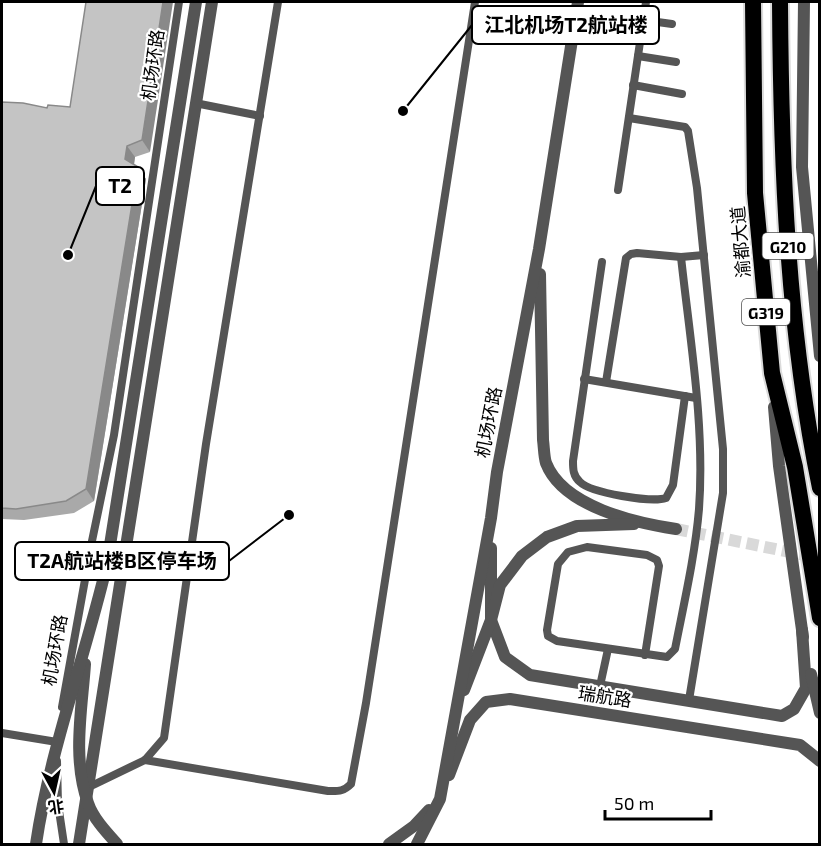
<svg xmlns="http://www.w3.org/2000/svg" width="821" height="846" font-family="'Exo 2','Noto Sans SC',sans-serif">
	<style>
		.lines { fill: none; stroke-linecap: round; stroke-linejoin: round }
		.tertiary-tunnel { stroke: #d9d9d9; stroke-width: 12; stroke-dasharray: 12 6; stroke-linecap: butt }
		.trunk-casing { stroke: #dbdbdb; stroke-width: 20 }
		.service { stroke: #555; stroke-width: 8 }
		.tertiary { stroke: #555; stroke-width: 12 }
		.trunk { stroke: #000; stroke-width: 16 }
		.tertiary-bridge { stroke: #555; stroke-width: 12 }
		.wall { fill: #a9a9a9 }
		.shaded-wall { fill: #898989 }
		.building { fill: #c4c4c4; stroke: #898989; stroke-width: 1.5 }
		.labels { text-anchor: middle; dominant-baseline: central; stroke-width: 4.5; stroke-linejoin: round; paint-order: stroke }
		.shield { fill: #fff; stroke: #4c4c4c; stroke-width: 1.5 }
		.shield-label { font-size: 16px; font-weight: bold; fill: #000 }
		.street-label { font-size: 18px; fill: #000; stroke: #fff }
		.leader { fill: none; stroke: #000; stroke-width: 2 }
		.callout-dot { fill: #000; stroke: #fff; stroke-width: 2 }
		.callout { fill: #fff; stroke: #000; stroke-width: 2 }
		.callout-label { font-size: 20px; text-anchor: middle; font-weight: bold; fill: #000 }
	</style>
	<rect width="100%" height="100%" fill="#fff"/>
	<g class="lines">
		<polyline class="tertiary-tunnel" points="676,529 820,558"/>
		<defs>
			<g id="trunk">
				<polyline points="753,2 755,193 772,373 795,467 820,618"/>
				<path d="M780,2c1,163 7,326 40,486"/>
			</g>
		</defs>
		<use href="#trunk" class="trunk-casing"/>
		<g class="service">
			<polyline points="643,20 672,24"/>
			<polyline points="638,56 676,62"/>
			<polyline points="633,85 682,94"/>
			<polyline points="195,103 260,116"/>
			<polyline points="629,118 685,127 688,131 697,188 723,449 723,493 689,700"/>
			<polyline points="618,190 646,2"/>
			<path d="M602,262l-29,199c0,8 0,15 7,21 11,11 72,21 86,16l7,-13 12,-89"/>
			<polyline points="584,379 696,398"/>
			<polyline points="606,382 626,258 631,254 637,253 681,257 704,255"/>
			<path d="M645,655l14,-89 -2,-6 -10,-5 -60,-8 -19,5 -10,12 -11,66 1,6 9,5 110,16 8,-8c9,-46 20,-93 24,-140 6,-83 -9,-169 -18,-252"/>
			<polyline points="600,686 608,649"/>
			<polyline points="62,707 92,541 114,435 179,2"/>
			<polyline points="2,733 57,742"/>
			<path d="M145,760l183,31c10,0 15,1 23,-7l15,-81 109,-701"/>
			<polyline points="57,761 58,804 64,844"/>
			<polyline points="87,788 145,760 164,738 206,444 278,2"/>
		</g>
		<g class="tertiary">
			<polyline points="804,2 802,167 820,356"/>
			<path d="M540,274l3,166c1,7 1,17 3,23 17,44 90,60 130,66"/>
			<polyline points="774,407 779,466 803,637"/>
			<polyline points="491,548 491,620 505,657 530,675 782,716 794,709 806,688 802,630"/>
			<polyline points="811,674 820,713"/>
			<polyline points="464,690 491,620 500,585 522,556 547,537 577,526 634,524"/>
			<polyline points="449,775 470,720 486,702 510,699 800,745 820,761"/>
			<polyline points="79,844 212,2"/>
			<polyline points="389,844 414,826 429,810"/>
			<polyline points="417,844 440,799 491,518 497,472 539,249 578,2"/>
		</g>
		<use href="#trunk" class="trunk"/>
		<g class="tertiary-bridge">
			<path d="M85,664c-3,45 -13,94 3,139 5,15 18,29 29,41"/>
			<path d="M36,844c14,-95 49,-186 71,-280l89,-562"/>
		</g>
	</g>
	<polygon class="wall" points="86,2 150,152 135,157 134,165 146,179 94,501 74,513 24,520 2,519 2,102 47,108 70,107"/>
	<g class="shaded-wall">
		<polygon points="163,2 173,2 150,152 142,140"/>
		<polygon points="127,146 135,157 133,170 125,159"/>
		<polygon points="138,167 146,179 94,501 86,489"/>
	</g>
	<polygon class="building" points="86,2 163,2 142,140 127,146 125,159 138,167 86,489 66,501 16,509 2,508 2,102 23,103 47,108 48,105 70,107"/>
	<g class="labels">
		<g class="shield">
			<rect x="762.5" y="233" width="51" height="26" rx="4.5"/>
			<rect x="742" y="299" width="48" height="26" rx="4.5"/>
		</g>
		<g class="shield-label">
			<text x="788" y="246">G210</text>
			<text x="766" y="312">G319</text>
		</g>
		<g class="street-label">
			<text transform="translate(152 65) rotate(-82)">机场环路</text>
			<text transform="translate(740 242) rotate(-95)">渝都大道</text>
			<text transform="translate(488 422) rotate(-79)">机场环路</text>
			<text transform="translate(54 650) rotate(-80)">机场环路</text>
			<text transform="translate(605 696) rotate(9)">瑞航路</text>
		</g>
	</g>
	<path class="leader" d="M403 111L472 25M68 255L96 186M289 515L229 561"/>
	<g class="callout-dot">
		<circle cx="403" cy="111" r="6"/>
		<circle cx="68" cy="255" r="6"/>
		<circle cx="289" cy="515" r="6"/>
	</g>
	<g class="callout">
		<rect x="472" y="6" width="187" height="38" rx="6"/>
		<rect x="96" y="167" width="48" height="38" rx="6"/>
		<rect x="15" y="542" width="214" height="38" rx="6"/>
	</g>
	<g class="callout-label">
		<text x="566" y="32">江北机场T2航站楼</text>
		<text x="120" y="193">T2</text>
		<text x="122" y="568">T2A航站楼B区停车场</text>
	</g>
	<rect width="821" height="846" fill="none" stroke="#000000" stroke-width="6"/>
	<g transform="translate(54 792) rotate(172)" stroke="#ffffff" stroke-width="4.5" paint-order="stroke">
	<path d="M0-4.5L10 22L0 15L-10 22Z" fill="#000000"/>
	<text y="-9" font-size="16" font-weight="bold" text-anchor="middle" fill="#000000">北</text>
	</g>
	<path d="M605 810v9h106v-9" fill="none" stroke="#000000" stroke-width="3"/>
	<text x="614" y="810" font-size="18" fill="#000000" stroke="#ffffff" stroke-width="4.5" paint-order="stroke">50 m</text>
</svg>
